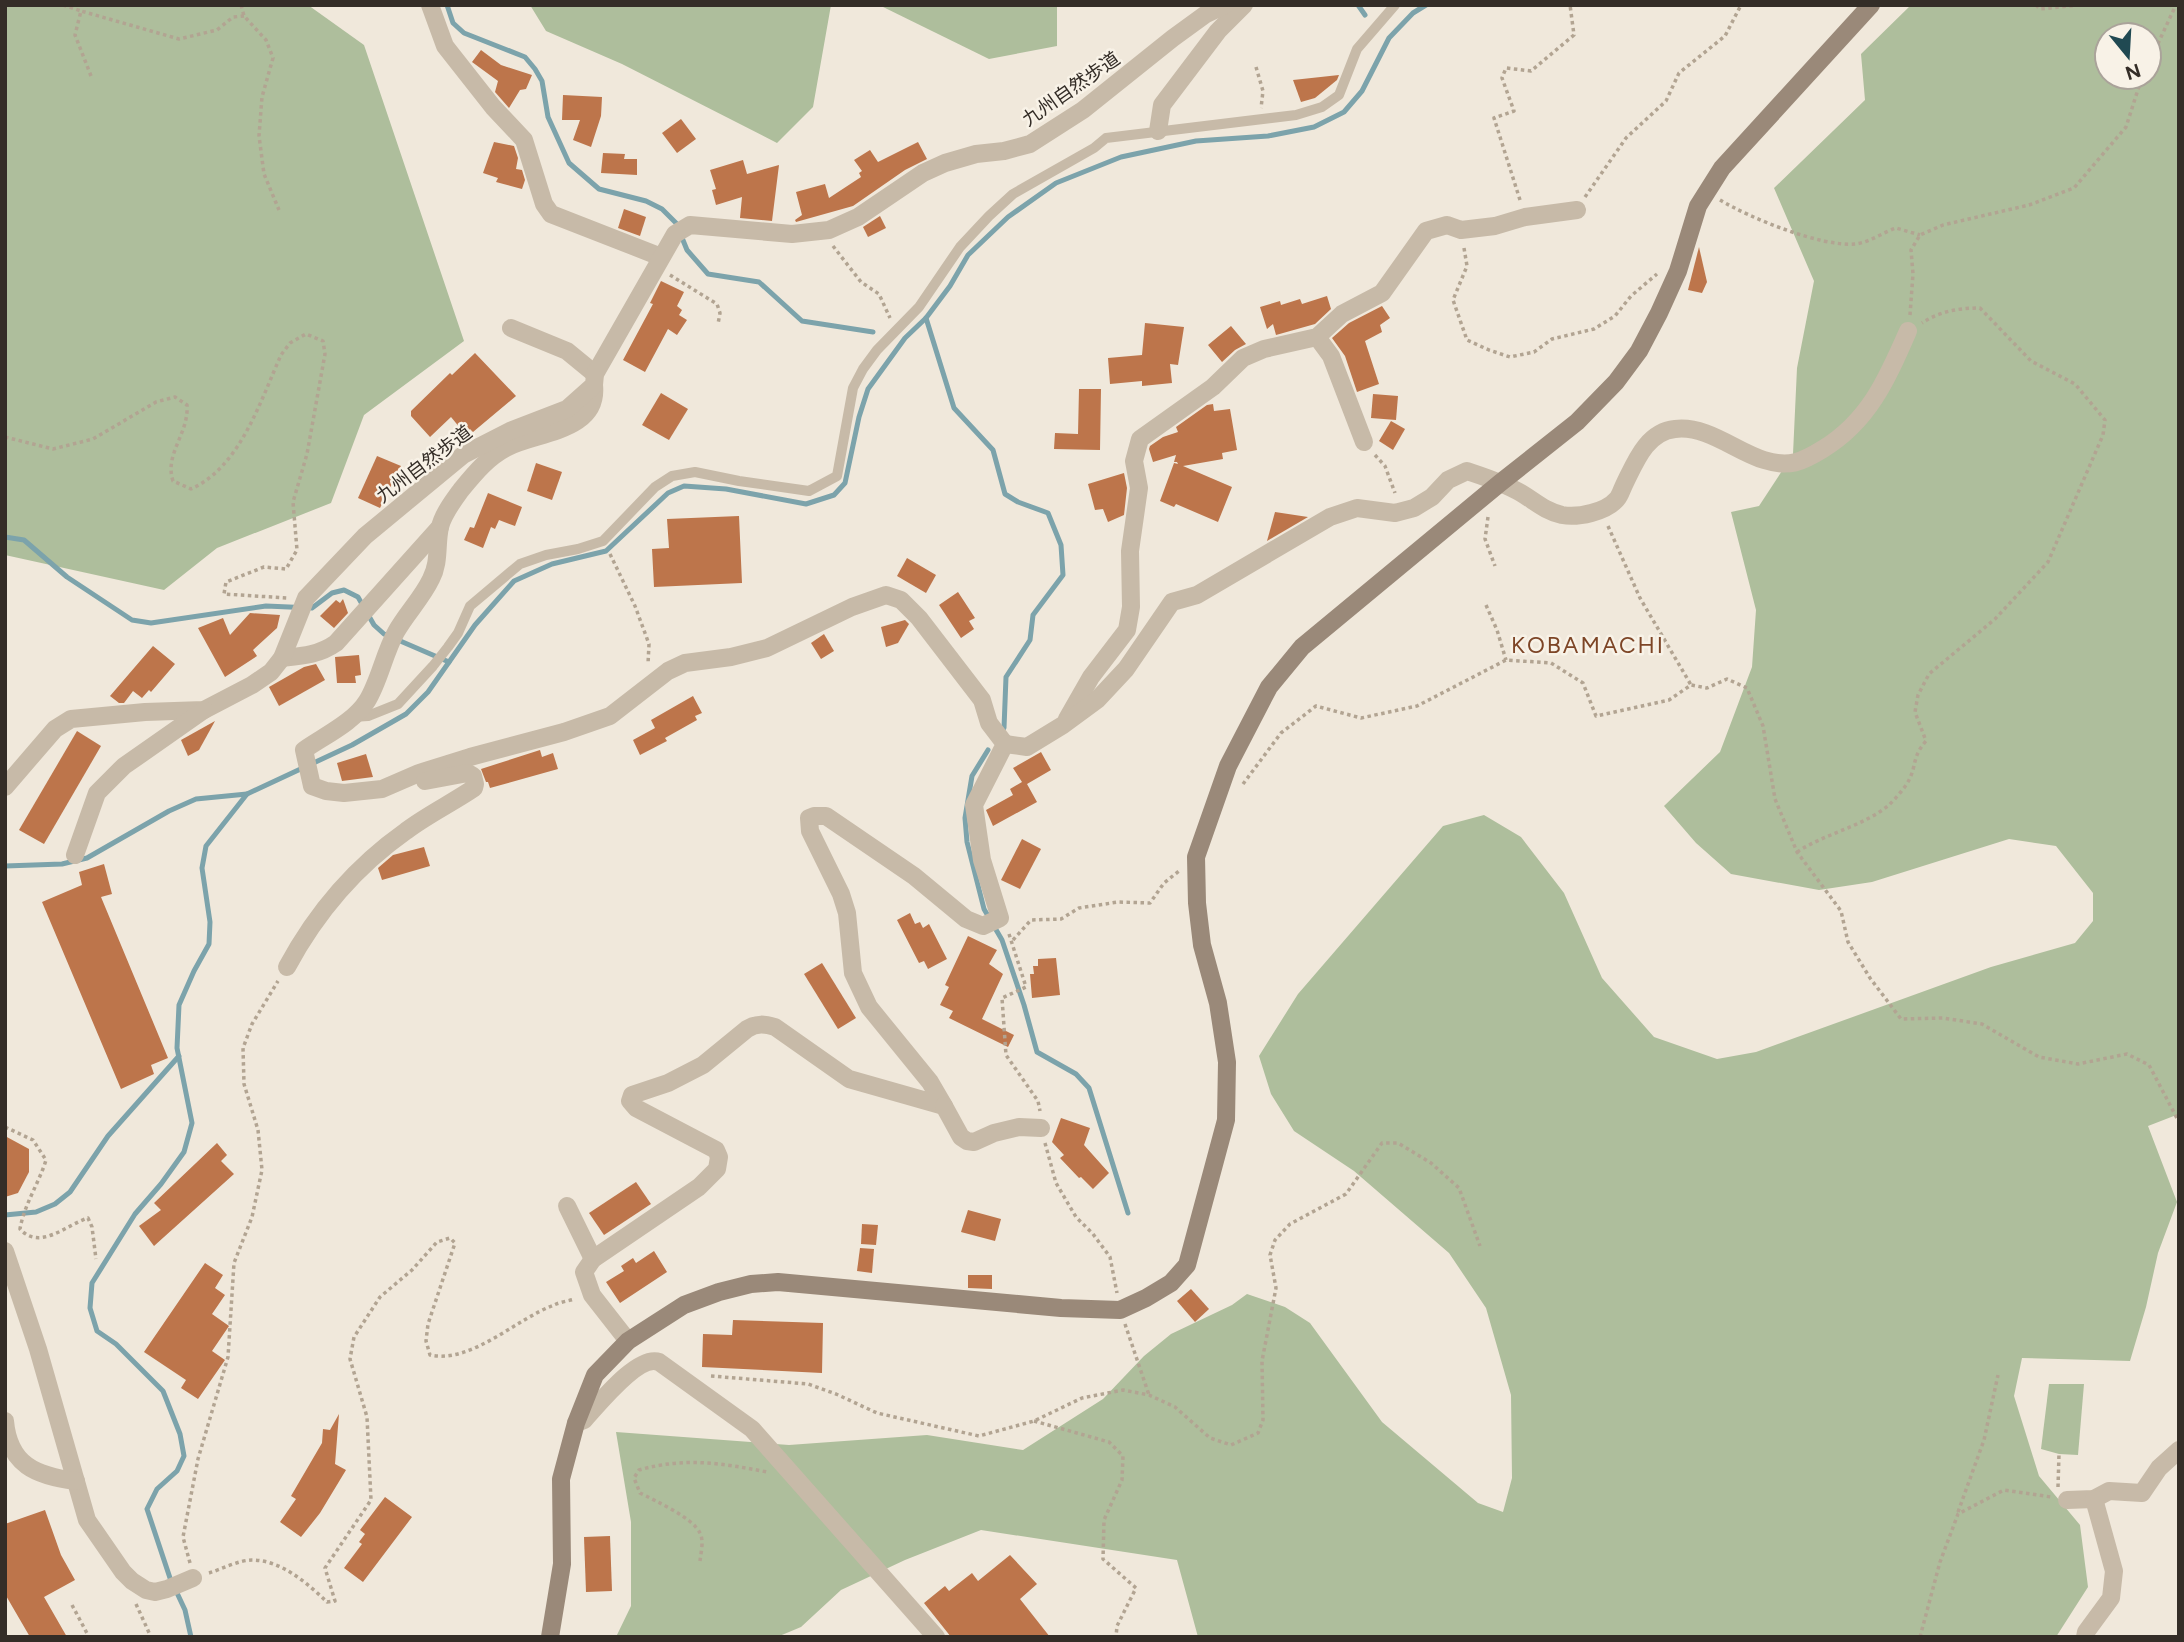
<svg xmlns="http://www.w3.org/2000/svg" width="2184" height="1642" font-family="Figtree,'Noto Sans JP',sans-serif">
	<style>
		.green { fill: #aebe9c; fill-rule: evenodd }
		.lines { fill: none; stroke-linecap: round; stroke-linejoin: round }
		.stream { stroke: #7ca3ab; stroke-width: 5 }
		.building { fill: #bd754b }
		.path { stroke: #b2a492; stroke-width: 3.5; stroke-dasharray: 3.5 3.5; stroke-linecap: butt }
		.lane { stroke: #c7baa8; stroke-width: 10 }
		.street { stroke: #c7baa8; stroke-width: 18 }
		.secondary { stroke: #9a8979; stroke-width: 18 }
		.labels { text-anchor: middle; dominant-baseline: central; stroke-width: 5; stroke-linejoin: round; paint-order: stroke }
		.street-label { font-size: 19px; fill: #342d27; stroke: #f8f2e7 }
		.quarter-label { font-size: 23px; letter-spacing: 2px; fill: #7d4526; stroke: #f8f2e7 }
	</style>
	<rect width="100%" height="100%" fill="#f0e8db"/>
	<g class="green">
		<polygon points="5,5 308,5 364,45 464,341 364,415 331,503 217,548 164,590 5,555"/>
		<polygon points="530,5 831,5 813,107 777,143 622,64 546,31"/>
		<polygon points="879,5 1057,5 1057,46 989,59"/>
		<path d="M1911,5h268v1109l-31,12 29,76 -19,51 -12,54 -16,54 -108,-3 -8,38 25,80 41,49 8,62 -32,50h-858l-21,-77 -196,-30 -76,30 -64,30 -40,37 -24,10h-161l15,-31v-84l-15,-90 173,13 138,-10 96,15 80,-51 41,-43 27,-22 61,-29 15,-11 38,13 25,16 72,99 96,81 25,9 9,-34 -1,-83 -25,-87 -37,-55 -95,-82 -60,-40 -23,-37 -12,-38 39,-62 145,-168 41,-11 37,22 43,56 38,85 52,59 63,22 39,-7 235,-85 84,-24 18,-22v-28l-37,-47 -47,-7 -137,43 -53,8 -88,-16 -35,-31 -32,-37 56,-54 32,-85 4,-57 -25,-98 28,-6 34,-52 4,-86 17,-87 -40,-93 91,-88 -4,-46zM2107,35h42v42h-42z"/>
		<polygon points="2049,1384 2084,1384 2078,1455 2059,1454 2041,1449"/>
	</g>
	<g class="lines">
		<g class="stream">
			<polyline points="447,5 453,23 464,33 525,57 535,69 542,81 548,117 569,163 599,189 646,201 662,209 676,223 687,250 708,274 759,282 802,321 873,332"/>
			<polyline points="1358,5 1365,15"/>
			<polyline points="926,318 954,408 993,450 1005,494 1018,502 1048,513 1061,545 1063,575 1033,615 1030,640 1006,677 1004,728"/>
			<polyline points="5,537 24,540 67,577 132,620 151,623 266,606 312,608 332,593 344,590 358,597 374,625 384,634 449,662"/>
			<polyline points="988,750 972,776 965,818 967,842 984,909 1002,940 1024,1005 1037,1052 1076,1074 1089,1088 1128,1213"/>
			<polyline points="5,866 62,864 87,858 169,811 196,799 247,794"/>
			<polyline points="5,1215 36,1212 55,1204 70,1192 108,1136 179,1056"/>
			<polyline points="191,1637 185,1610 170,1578 147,1509 157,1489 177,1471 184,1456 180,1434 163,1391 116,1344 97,1331 90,1308 92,1283 135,1214 161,1184 184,1152 192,1123 177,1048 179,1005 194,971 209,944 210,922 202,868 206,846 247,794 352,745 406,714 428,692 475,625 514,581 552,564 606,551 668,493 684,486 726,489 806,504 834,495 845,483 859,417 868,389 905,338 926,318 950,286 968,255 1008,217 1056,183 1121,157 1196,141 1268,136 1314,127 1344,112 1362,91 1389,38 1413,13 1426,5"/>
		</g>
	</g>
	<g class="building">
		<polygon points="481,50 501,65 532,75 526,89 520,90 509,108 495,92 498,81 472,62"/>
		<polygon points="1339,75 1337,80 1315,98 1301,102 1293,80"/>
		<polygon points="563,95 602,97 601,116 591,147 573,140 580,120 562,120"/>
		<polygon points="681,119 696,139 677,153 662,133"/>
		<polygon points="494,142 514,146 518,158 516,169 522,170 525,180 522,189 496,182 498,178 483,173"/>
		<polygon points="918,142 927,159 905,170 853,206 796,222 795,220 802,215 796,192 825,184 829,198 861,177 859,173 862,171 854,160 870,150 878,162"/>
		<polygon points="603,153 625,154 624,159 637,159 637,175 601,173"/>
		<polygon points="743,160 747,174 779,165 772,221 740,218 742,197 716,205 712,190 716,189 710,170"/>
		<polygon points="624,209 646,217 640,236 618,228"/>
		<polygon points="880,216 886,228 868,237 863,227"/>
		<polygon points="1699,247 1707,282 1702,293 1688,290"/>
		<polygon points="661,281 684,292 677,306 682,310 679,315 687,320 677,335 668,329 645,372 623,360 653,304 650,303"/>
		<polygon points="1327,296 1331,309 1315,324 1276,335 1273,324 1267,329 1260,307 1280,301 1281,305 1300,299 1302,304"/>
		<polygon points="1382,306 1390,318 1380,325 1382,332 1365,341 1379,384 1357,392 1345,356 1332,338 1349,323"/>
		<polygon points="1145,323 1184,327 1178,365 1170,364 1172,383 1142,386 1142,381 1110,384 1108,358 1142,355"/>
		<polygon points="1231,326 1246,344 1235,350 1222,362 1208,345"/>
		<polygon points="475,353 516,396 473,432 470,429 465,434 451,417 430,437 411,416 411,411 450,373 452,375"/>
		<polygon points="1079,389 1101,389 1100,450 1054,449 1055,433 1078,434"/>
		<polygon points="661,393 688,409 669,440 642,425"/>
		<polygon points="1373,394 1398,396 1396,420 1371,418"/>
		<polygon points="1213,404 1214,411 1230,409 1237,450 1222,453 1223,459 1183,466 1232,487 1218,522 1176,504 1174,507 1160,501 1174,463 1178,464 1177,462 1174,462 1176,455 1153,462 1149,449 1150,446 1163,437 1178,432 1176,427 1207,405"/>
		<polygon points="1391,421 1405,429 1393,450 1379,441"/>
		<polygon points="377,456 401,466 380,508 358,498"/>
		<polygon points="536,463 562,472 552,500 527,491"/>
		<polygon points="1124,473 1127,488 1124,515 1108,522 1103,509 1095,510 1088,484"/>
		<polygon points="488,493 522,507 515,526 499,520 495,529 491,527 483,548 464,540 470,527 474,528"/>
		<polygon points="1275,512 1308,517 1267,541"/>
		<polygon points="739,516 742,583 654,587 652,549 669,548 667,519"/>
		<polygon points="907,558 936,575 926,593 897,576"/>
		<polygon points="958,592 975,618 969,621 974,629 961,638 939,605"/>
		<polygon points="343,599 348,613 334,628 320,616 336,600 340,603"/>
		<polygon points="250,613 280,615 277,628 253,650 257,656 225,677 198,628 223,618 230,635"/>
		<polygon points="905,620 909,624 898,643 886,647 881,627"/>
		<polygon points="824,634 834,651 821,659 811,643"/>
		<polygon points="153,646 175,664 151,692 149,690 142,698 133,691 124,703 119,703 110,696"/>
		<polygon points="359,655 361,675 355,676 356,683 337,683 335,657"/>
		<polygon points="316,664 325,680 279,706 269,687 304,667"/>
		<polygon points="693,696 702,713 695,716 697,720 665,738 667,741 640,755 633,740 655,728 651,720"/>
		<polygon points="215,721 199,750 188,756 181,740"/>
		<polygon points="77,731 101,746 44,844 19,830"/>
		<polygon points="540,750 542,757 553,753 558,769 490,788 488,782 486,782 481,769"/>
		<polygon points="1041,752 1051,770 1027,784 1037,802 993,826 986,810 1013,795 1010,789 1022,782 1013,768"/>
		<polygon points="366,754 373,777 342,781 337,763"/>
		<polygon points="1022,839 1041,849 1020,889 1001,880"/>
		<polygon points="424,847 430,866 382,880 378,868 393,855"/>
		<polygon points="104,864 112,894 101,897 168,1058 151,1065 154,1074 121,1089 42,902 82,885 79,872"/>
		<polygon points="910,913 915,924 920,922 923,928 929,924 947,959 928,969 924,961 919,963 897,920"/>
		<polygon points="968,936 997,950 989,964 1003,974 982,1019 1014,1035 1008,1047 949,1018 953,1011 940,1005 949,987 945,985"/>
		<polygon points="1056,958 1060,995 1032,998 1030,974 1034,974 1033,966 1038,966 1038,959"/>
		<polygon points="822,963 856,1018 838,1029 804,974"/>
		<polygon points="1061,1118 1090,1128 1084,1145 1109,1173 1093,1189 1081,1177 1079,1178 1060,1158 1064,1155 1052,1142"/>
		<polygon points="5,1136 29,1149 29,1172 18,1193 5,1197"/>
		<polygon points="217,1143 227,1155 221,1161 234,1174 154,1246 139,1226 161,1210 154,1203"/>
		<polygon points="636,1182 651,1204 604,1235 589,1213"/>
		<polygon points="968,1210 1001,1219 995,1241 961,1232"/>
		<polygon points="862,1224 878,1225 876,1245 861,1244"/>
		<polygon points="860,1248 874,1249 872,1273 857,1271"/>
		<polygon points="654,1251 667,1272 620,1303 606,1282 624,1271 621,1266 633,1258 636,1263"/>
		<polygon points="205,1263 223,1275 215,1288 225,1295 212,1314 229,1326 212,1351 225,1360 198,1399 181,1388 186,1380 144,1352"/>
		<polygon points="968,1275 992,1275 992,1289 968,1288"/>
		<polygon points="1191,1289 1209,1309 1195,1322 1177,1301"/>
		<polygon points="733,1320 823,1323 822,1373 702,1367 703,1334 732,1335"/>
		<polygon points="339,1414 335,1464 346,1470 320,1513 301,1537 280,1522 296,1499 291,1496 322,1443 323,1429 330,1430"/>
		<polygon points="385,1497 412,1517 363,1582 344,1568 362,1544 359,1542 365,1534 360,1530"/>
		<polygon points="45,1510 61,1555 75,1580 44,1597 67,1637 30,1637 5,1594 5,1524"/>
		<polygon points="610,1536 612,1591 586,1592 584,1537"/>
		<polygon points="1010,1555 1037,1584 1020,1599 1050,1637 951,1637 924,1603 945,1586 949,1591 972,1573 978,1581"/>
	</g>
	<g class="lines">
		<g class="path">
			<polyline points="63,5 81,11"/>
			<polyline points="241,5 244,16 266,40 273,58 262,97 259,136 264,174 279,210"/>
			<polyline points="2036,5 2040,9 2079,5"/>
			<polyline points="2149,63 2174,9 2171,5"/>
			<polyline points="1256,67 1263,91 1261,108"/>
			<polyline points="91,76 75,35 81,11 179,39 217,30 233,17 244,16"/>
			<polyline points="1585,197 1626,138 1666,101 1679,73 1725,36 1741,5"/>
			<polyline points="1520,200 1494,118 1514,111 1502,78 1506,68 1531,71 1574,35 1570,5"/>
			<path d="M1720,200c30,18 101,47 135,44 13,-1 29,-12 41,-16l24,7"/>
			<polyline points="833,246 861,282 879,294 890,318"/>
			<polyline points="1464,248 1467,266 1453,300 1467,340 1489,350 1510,357 1534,352 1552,339 1594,329 1615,316 1631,296 1657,274"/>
			<polyline points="670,275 717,304 720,313 718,324"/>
			<polyline points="1910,315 1913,274 1911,250 1920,235 1943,225 2029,205 2074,188 2126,127 2142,77"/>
			<path d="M5,437l48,12 40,-10 63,-37 19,-5 12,8c2,29 -23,49 -14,76l18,8c49,-22 69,-87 90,-134l9,-12 16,-9 17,7 2,13 -18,100 -14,48 4,48 -11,19 -22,-2 -38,15 -2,12 63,4"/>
			<polyline points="1375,455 1385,466 1395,493"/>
			<polyline points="1488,517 1485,539 1495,566"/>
			<polyline points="1608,526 1640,598 1691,685"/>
			<polyline points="610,554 635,606 649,644 648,664"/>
			<polyline points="1486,605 1497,630 1506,660"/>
			<polyline points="1243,784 1281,733 1316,706 1361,718 1417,706 1506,660 1551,663 1583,683 1596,716 1669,700 1691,685 1707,688 1727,679 1747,688 1763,726 1775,799 1797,852 1841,911 1848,942 1870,978 1901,1019 1943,1018 1982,1024 2039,1057 2078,1064 2127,1054 2149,1065 2179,1122"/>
			<path d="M1797,852c29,-19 65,-25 92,-47 6,-6 16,-17 20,-25 8,-16 3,-23 17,-39l-11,-29 3,-17 11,-21 66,-55 53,-57 55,-127 2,-15 -30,-36 -44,-23 -51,-53c-21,0 -40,3 -58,15"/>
			<polyline points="1009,934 1026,987 1002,998 1006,1055 1038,1101 1040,1111"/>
			<polyline points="1013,940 1031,920 1061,919 1079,908 1118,902 1150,903 1164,883 1179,871"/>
			<path d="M5,1127l28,13 13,20c-7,23 -22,45 -26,69 20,22 46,-4 68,-11l4,9 4,32"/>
			<polyline points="1045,1143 1056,1183 1076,1217 1093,1234 1110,1257 1117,1293"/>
			<polyline points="1125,1324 1149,1395"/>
			<polyline points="711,1376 808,1384 836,1394 877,1413 979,1436 1034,1421 1082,1398 1123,1390 1149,1395 1175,1407 1210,1438 1231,1445 1258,1433 1263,1420 1262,1361 1276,1288 1270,1255 1275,1240 1290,1224 1346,1194 1382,1143 1398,1143 1431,1163 1459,1188 1480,1246"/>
			<polyline points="1034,1421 1109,1442 1123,1456 1122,1480 1104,1520 1103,1559 1136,1588 1117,1626 1116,1637"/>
			<polyline points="2058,1487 2059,1454"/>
			<polyline points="1958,1512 1984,1440 1998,1375"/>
			<path d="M700,1561c1,-9 4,-20 0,-28 -7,-15 -44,-32 -60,-40l-6,-15 5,-8c46,-13 82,-7 128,2"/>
			<polyline points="190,1563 183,1537 198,1459 228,1357 234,1263 252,1217 262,1170 258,1130 244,1084 243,1048 252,1024 278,981"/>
			<path d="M209,1573c13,-4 30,-13 43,-13 29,0 55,23 75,42l8,-1 -10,-33 46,-68 -4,-83 -17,-58 4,-22 26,-40 32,-27 25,-28 13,-4 5,5 -27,81 -2,17 4,14c41,9 86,-36 124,-50 6,-3 14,-4 21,-6"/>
			<polyline points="136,1604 151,1637"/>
			<polyline points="72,1605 89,1637"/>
			<polyline points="1920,1637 1940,1562 1958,1514 2004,1490 2051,1497"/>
		</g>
		<polyline class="lane" points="353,717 368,716 398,704 433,666 448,647 458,633 470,606 520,564 546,555 578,549 603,541 655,487 672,476 695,472 739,481 809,491 837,476 853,388 863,369 877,350 919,307 960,247 989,216 1013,194 1094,148 1106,138 1296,115 1322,107 1339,95 1357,49 1395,5"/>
		<g class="street">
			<polyline points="430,5 445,46 493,107 524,140 544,204 551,214 661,257"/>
			<polyline points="1158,131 1162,105 1218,31 1244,5"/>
			<polyline points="511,328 567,351 595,374"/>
			<polyline points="1317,337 1331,356 1364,442"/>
			<path d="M594,385c5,47 -57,47 -86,62 -20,10 -33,26 -47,43 -8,11 -18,24 -21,37 -4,18 0,35 -9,52 -9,19 -25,35 -35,53 -12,22 -17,50 -29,69 -13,21 -43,35 -63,49l8,36 14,5 18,2 38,-4 37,-16 51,-16 94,-25 46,-16 58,-45 17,-8 46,-6 36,-9 85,-41 34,-12 15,5 18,18 63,82 7,23 16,21 -31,61 8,55 18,58 -17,8 -17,-7 -52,-43 -88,-60h-12l-5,2 1,13 31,63 6,19 6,60 16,34 61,75 14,24 -95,-27 -74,-52c-10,-3 -18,-4 -28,2l-44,36 -35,18 -36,12 -2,6 6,7 80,42 3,7 -2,12 -18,18 -106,72 -9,13 8,23 36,46"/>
			<path d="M282,658c20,-2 37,-3 54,-15l104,-116"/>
			<polyline points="1067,719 1091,677 1127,630 1131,607 1130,551 1139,488 1134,461 1140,439 1213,387 1243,358 1264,349 1317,337 1342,314 1382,293 1426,231 1447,225 1461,230 1495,226 1525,217 1577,210"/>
			<path d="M1005,744l22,3 36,-22 34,-25 29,-31 46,-67 25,-7 133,-78 27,-9 38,5 19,-5 18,-11 16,-17 19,-9c18,6 37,12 54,22 15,9 24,18 41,22 16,3 44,-3 55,-16 3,-3 5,-10 7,-14 11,-22 22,-53 51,-56 32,-4 60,22 89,31 25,8 38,2 59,-11 46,-28 64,-70 85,-118"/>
			<polyline points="5,787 55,729 71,719 145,712 204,710 252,685 271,672 282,658 306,598 365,536 463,455 510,431 567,409 594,385 595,374 675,234 690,225 792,234 829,230 858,217 923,173 945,163 976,154 1004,151 1030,144 1083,110 1173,38 1206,14 1225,5"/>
			<polyline points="75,855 97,793 124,766 204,710"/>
			<path d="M287,967c29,-54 68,-100 119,-136 21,-16 46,-28 68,-43l1,-4 -2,-8 -5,-3 -43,8"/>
			<polyline points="944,1106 961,1137 967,1141 974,1142 994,1133 1019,1127 1041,1128"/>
			<polyline points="567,1206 593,1259"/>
			<polyline points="5,1251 38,1349 87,1520 123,1572 132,1581 146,1590 155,1592 167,1589 193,1578"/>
			<path d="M5,1421c4,44 31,55 71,60"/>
			<path d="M576,1423l8,-3c14,-15 54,-66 75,-58l93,67 184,208"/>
			<polyline points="2067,1500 2094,1499 2109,1491 2142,1493 2159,1468 2179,1450"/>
			<polyline points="2085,1637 2086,1632 2111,1598 2114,1571 2094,1499"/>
		</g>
		<polyline class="secondary" points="550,1637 562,1564 561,1479 576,1423 595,1375 628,1341 684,1305 719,1292 751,1284 778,1282 1061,1308 1120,1310 1146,1298 1171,1283 1187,1265 1226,1120 1227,1062 1218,1003 1202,945 1197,903 1196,857 1228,766 1269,687 1302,647 1500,483 1577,422 1616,382 1639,351 1659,313 1678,271 1698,206 1722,168 1871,5"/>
	</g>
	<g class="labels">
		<g class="street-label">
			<text transform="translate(1071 89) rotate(-35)">九州自然歩道</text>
			<text transform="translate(424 464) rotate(-37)">九州自然歩道</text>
		</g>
		<g class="quarter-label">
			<text x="1588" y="645">KOBAMACHI</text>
		</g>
	</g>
	<rect width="2184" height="1642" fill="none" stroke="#342d27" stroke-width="14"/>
	<g transform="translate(2128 56) rotate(162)"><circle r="33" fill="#f8f2e7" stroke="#aaa39a" stroke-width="2"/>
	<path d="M0-5L12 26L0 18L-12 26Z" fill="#204952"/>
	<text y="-10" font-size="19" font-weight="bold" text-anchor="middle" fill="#342d27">N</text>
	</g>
</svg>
